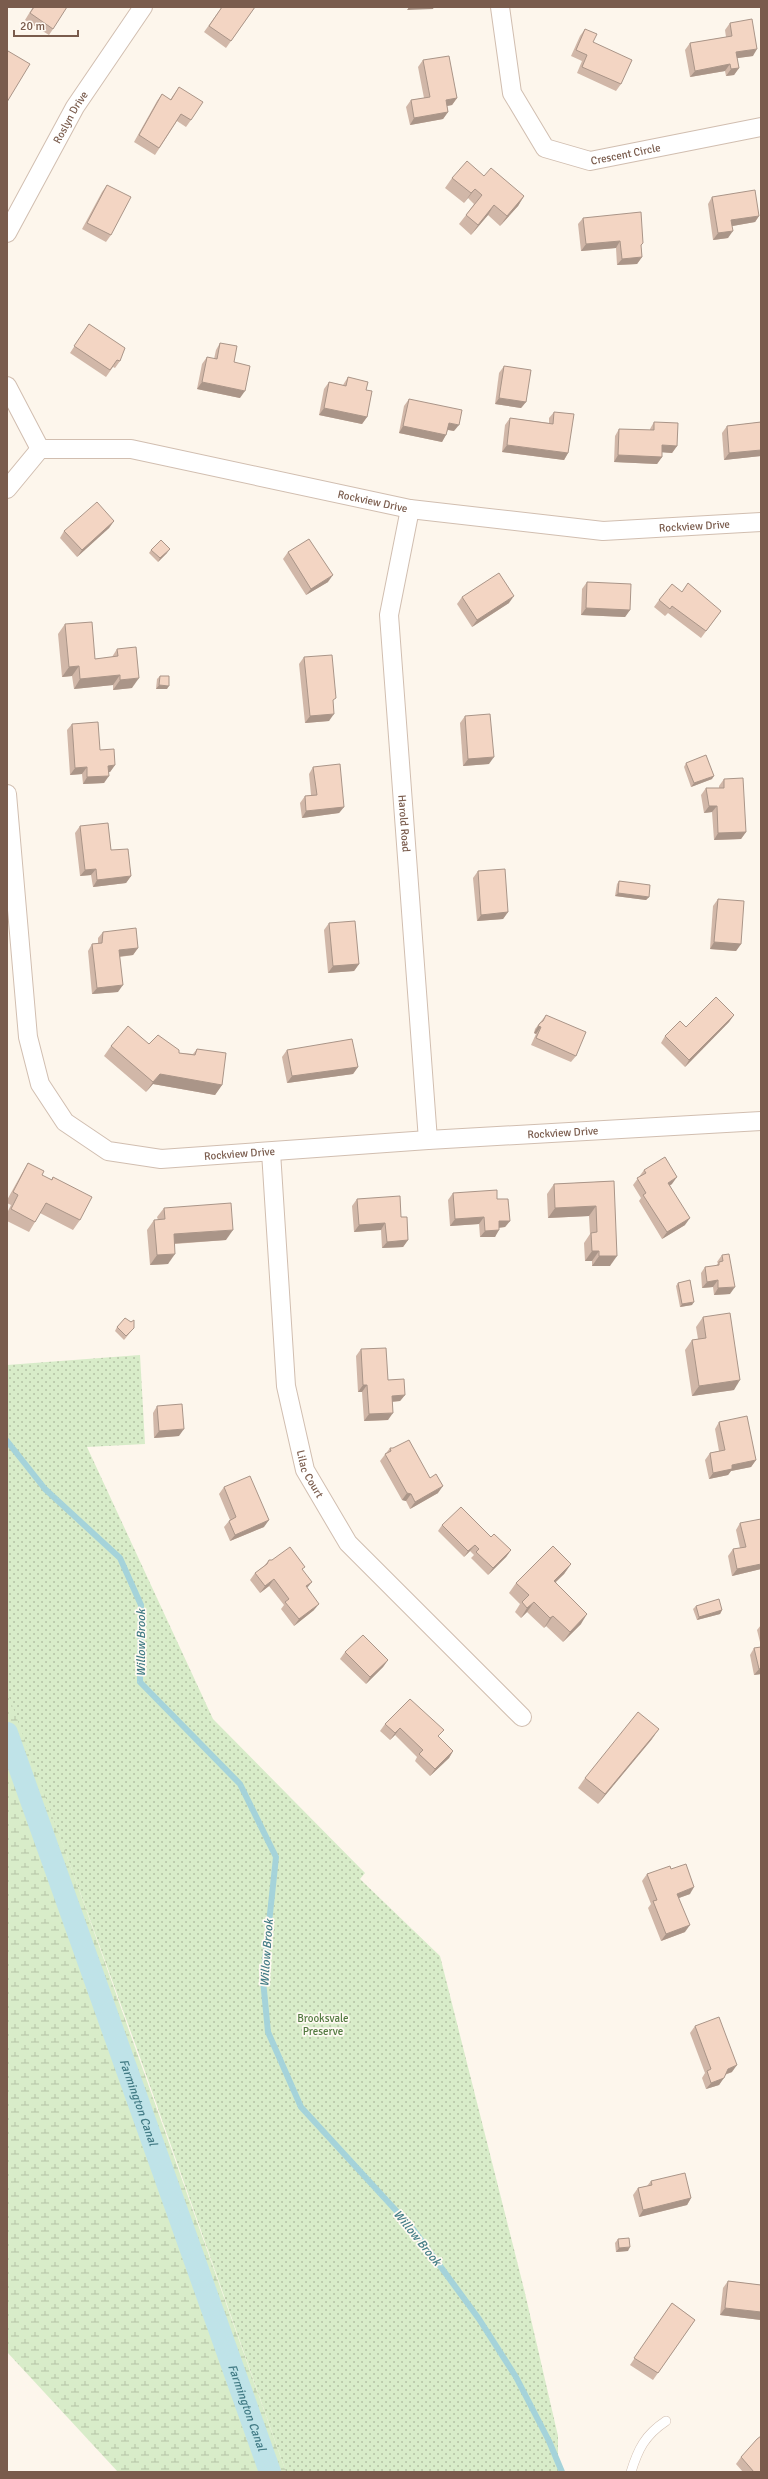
<svg xmlns="http://www.w3.org/2000/svg" width="768" height="2479" font-family="Signika,sans-serif">
	<style>
		.wetland { fill: url(#wetland-marsh) }
		.park { fill: url(#park-dots) }
		.lines { fill: none; stroke-linecap: round; stroke-linejoin: round }
		.stream { stroke: #a5d3da; stroke-width: 6 }
		.canal { stroke: #bfe3e8; stroke-width: 22 }
		.lane-casing { stroke: #d1beb0; stroke-width: 10 }
		.street-casing { stroke: #d1beb0; stroke-width: 20 }
		.lane { stroke: #fff; stroke-width: 9 }
		.street { stroke: #fff; stroke-width: 18 }
		.wall { fill: #d1b7a8 }
		.shaded-wall { fill: #aa9588 }
		.building { fill: #f3d5c3; stroke: #aa9588 }
		.labels { text-anchor: middle; dominant-baseline: central; stroke-width: 3.5; stroke-linejoin: round; paint-order: stroke }
		.street-label { font-size: 11px; fill: #7a5c4d; stroke: #fffaf3 }
		.park-label { font-size: 11px; fill: #537a41; stroke: #fffaf3 }
		.water-label { font-size: 12px; font-style: italic; fill: #437c86; stroke: #fffaf3 }
	</style>
	<defs>
		<pattern id="wetland-marsh" width="20" height="14" patternUnits="userSpaceOnUse"><rect width="20" height="14" fill="#d8ecc9"/><path d="M1 5h8M5 5V1M11 12h8M15 12V8" fill="none" stroke="#b4c2a5"/></pattern>
		<pattern id="park-dots" width="8" height="8" patternUnits="userSpaceOnUse"><rect width="8" height="8" fill="#d8ecc9"/><path d="M2 2h.1M6 6h.1" fill="none" stroke="#b4c2a5" stroke-width="1.8" stroke-linecap="round"/></pattern>
	</defs>
	<rect width="100%" height="100%" fill="#fdf6ec"/>
	<polygon class="wetland" points="7,1687 286,2472 118,2472 7,2352"/>
	<polygon class="park" points="140,1355 145,1444 87,1447 213,1719 365,1873 360,1879 440,1956 524,2289 558,2436 558,2472 286,2472 137,2049 7,1691 7,1365"/>
	<g class="lines">
		<polyline class="stream" points="7,1441 45,1489 120,1558 141,1605 140,1682 240,1784 276,1857 263,1980 268,2032 301,2107 413,2229 479,2319 516,2377 549,2441 562,2472"/>
		<path class="canal" id="s1" d="M7,1733l263,739"/>
		<defs>
			<path id="lane" d="M631,2472c7,-23 14,-37 35,-51"/>
			<g id="street">
				<path id="s2" d="M500,7l12,86 33,55 45,13 171,-34"/>
				<path id="s3" d="M7,233l68,-126 68,-100"/>
				<polyline points="7,386 40,449"/>
				<path id="s4" d="M7,489l33,-40h91l279,60 193,22 158,-9"/>
				<path id="s5" d="M410,509l-21,106 39,525"/>
				<path id="s6" d="M7,794l21,243 12,47 25,38 43,29 53,8 267,-19 333,-19"/>
				<path id="s7" d="M271,1152l15,234 19,84 43,73 174,174"/>
			</g>
		</defs>
		<use href="#lane" class="lane-casing"/>
		<use href="#street" class="street-casing"/>
		<use href="#lane" class="lane"/>
		<use href="#street" class="street"/>
	</g>
	<g class="wall">
		<polygon points="33,7 53,29 49,35 25,20"/>
		<polygon points="222,7 255,7 226,48 204,32"/>
		<polygon points="730,23 753,56 737,58 739,68 734,75 726,76 725,71 690,77 685,50 690,43 726,37 725,30"/>
		<polygon points="585,29 593,42 621,84 616,91 577,73 582,61 571,56 580,36"/>
		<polygon points="423,60 457,98 452,105 447,106 448,112 443,119 410,125 406,107 411,100 424,98 418,67"/>
		<polygon points="179,87 191,120 186,127 177,121 155,155 134,142 157,101 162,94 170,100"/>
		<polygon points="484,176 524,196 518,206 500,226 488,215 471,235 459,224 466,215 474,204 468,198 464,203 445,188 452,178"/>
		<polygon points="107,185 111,235 106,242 82,229 102,192"/>
		<polygon points="712,197 759,216 755,222 732,226 728,238 713,240 708,204"/>
		<polygon points="583,218 643,243 641,246 642,257 637,264 617,265 616,248 581,251 578,224"/>
		<polygon points="89,324 120,361 115,368 113,367 106,377 70,353"/>
		<polygon points="220,343 234,362 240,398 197,389 202,364 207,357 214,359 216,350"/>
		<polygon points="504,366 526,402 521,408 495,404 499,373"/>
		<polygon points="348,377 366,390 367,417 362,424 319,415 324,389 329,382 343,385"/>
		<polygon points="409,399 454,431 448,430 442,442 399,433 404,406"/>
		<polygon points="554,412 568,453 564,460 502,452 505,425 510,418 549,423 549,418"/>
		<polygon points="654,422 677,446 672,453 662,452 662,457 657,464 614,462 615,436 619,429 650,430 650,429"/>
		<polygon points="761,422 761,456 724,460 722,433 727,426"/>
		<polygon points="114,521 109,528 77,557 60,538 64,531"/>
		<polygon points="151,550 167,553 158,562 149,553"/>
		<polygon points="288,552 328,582 306,595 283,559"/>
		<polygon points="587,582 630,610 625,617 581,615 582,589"/>
		<polygon points="682,592 721,611 701,638 668,613 665,616 654,607 659,600"/>
		<polygon points="462,597 509,603 472,627 457,604"/>
		<polygon points="65,624 95,659 112,657 117,649 132,688 113,690 113,685 74,689 72,676 62,677 58,634"/>
		<polygon points="304,657 333,701 329,721 305,723 299,664"/>
		<polygon points="160,676 167,689 156,689 157,679"/>
		<polygon points="465,716 489,764 463,766 460,723"/>
		<polygon points="72,724 100,750 115,765 110,772 109,772 104,783 83,784 82,774 70,775 67,730"/>
		<polygon points="686,763 712,779 691,787 684,767"/>
		<polygon points="313,767 344,807 339,813 302,818 300,803 305,796 311,795 309,774"/>
		<polygon points="724,779 746,832 741,839 714,840 712,812 704,813 701,795 706,788 719,788 719,786"/>
		<polygon points="80,826 111,850 131,876 126,883 93,887 91,875 80,876 75,833"/>
		<polygon points="478,871 508,912 503,919 477,921 473,878"/>
		<polygon points="619,881 649,897 646,900 615,896 617,884"/>
		<polygon points="718,899 741,944 736,951 710,949 713,906"/>
		<polygon points="329,923 359,964 354,971 328,973 324,930"/>
		<polygon points="103,932 138,948 133,955 120,957 118,992 92,994 88,951 92,944 98,943 98,938"/>
		<polygon points="546,1015 576,1056 571,1062 531,1045 536,1034 534,1033 535,1029"/>
		<polygon points="734,1015 729,1022 685,1067 661,1043 665,1036 686,1027"/>
		<polygon points="149,1044 179,1053 193,1054 197,1049 222,1085 215,1095 153,1084 146,1092 104,1056 111,1046"/>
		<polygon points="287,1050 358,1067 353,1074 287,1083 282,1057"/>
		<polygon points="28,1163 42,1175 51,1180 53,1177 80,1220 73,1230 40,1213 35,1222 29,1232 7,1221 7,1213 11,1205 7,1203 7,1200 22,1173"/>
		<polygon points="644,1170 672,1184 670,1185 685,1225 662,1239 639,1201 641,1198 633,1185"/>
		<polygon points="614,1181 610,1266 592,1266 592,1261 585,1261 584,1243 590,1234 589,1216 548,1218 547,1194 554,1184"/>
		<polygon points="453,1193 510,1221 505,1227 499,1228 495,1237 480,1237 479,1224 450,1226 448,1200"/>
		<polygon points="357,1199 401,1217 408,1240 403,1247 382,1248 381,1230 354,1232 352,1206"/>
		<polygon points="164,1208 226,1240 175,1244 168,1264 150,1265 147,1230 154,1220 158,1220 157,1217"/>
		<polygon points="722,1255 730,1294 714,1295 713,1287 702,1288 701,1273 705,1267 716,1266 718,1263 717,1262"/>
		<polygon points="678,1283 692,1305 680,1307 676,1286"/>
		<polygon points="703,1317 734,1390 692,1396 685,1350 692,1340 698,1339 696,1327"/>
		<polygon points="117,1327 134,1328 124,1340 115,1331"/>
		<polygon points="361,1349 388,1380 405,1395 400,1401 392,1402 388,1420 364,1421 362,1392 358,1392 356,1356"/>
		<polygon points="157,1406 179,1436 154,1438 153,1413"/>
		<polygon points="719,1422 756,1460 751,1467 731,1471 728,1475 709,1479 705,1460 710,1453 719,1451 715,1429"/>
		<polygon points="390,1448 438,1493 410,1509 406,1501 402,1500 380,1461"/>
		<polygon points="224,1487 264,1527 230,1541 224,1527 229,1521 230,1520 219,1494"/>
		<polygon points="740,1523 761,1569 732,1576 728,1556 733,1549 740,1548 736,1530"/>
		<polygon points="442,1525 491,1537 511,1550 506,1557 488,1575 471,1558 474,1555 470,1551 464,1557 438,1531"/>
		<polygon points="269,1560 303,1570 307,1588 314,1610 294,1626 281,1609 284,1605 269,1586 260,1593 250,1580 255,1573 264,1566"/>
		<polygon points="571,1564 564,1574 556,1582 581,1624 563,1642 546,1626 544,1628 527,1612 521,1618 515,1612 520,1604 509,1593 516,1583"/>
		<polygon points="696,1606 722,1610 720,1614 697,1620 693,1609"/>
		<polygon points="761,1625 761,1646 757,1630"/>
		<polygon points="754,1648 761,1674 754,1675 750,1655"/>
		<polygon points="345,1652 388,1660 383,1667 366,1684 340,1659"/>
		<polygon points="385,1724 439,1737 453,1751 449,1758 430,1776 415,1761 417,1757 395,1735 390,1740 380,1731"/>
		<polygon points="652,1739 598,1804 578,1788 585,1778"/>
		<polygon points="671,1869 690,1894 679,1898 685,1932 661,1941 648,1908 651,1904 642,1881 647,1874"/>
		<polygon points="695,2026 732,2072 725,2075 719,2085 706,2089 702,2078 705,2073 690,2033"/>
		<polygon points="651,2181 691,2198 687,2205 639,2217 633,2195 638,2188 647,2186"/>
		<polygon points="618,2239 628,2251 616,2252 615,2243"/>
		<polygon points="728,2281 761,2285 761,2320 720,2315 723,2288"/>
		<polygon points="672,2303 695,2320 653,2380 630,2365"/>
		<polygon points="741,2457 761,2472 743,2472 736,2464"/>
	</g>
	<g class="shaded-wall">
		<polygon points="409,7 434,7 433,9 407,10"/>
		<polygon points="757,49 753,56 731,59 736,52"/>
		<polygon points="730,64 725,71 690,77 695,71"/>
		<polygon points="739,68 734,75 726,76 731,69"/>
		<polygon points="457,98 452,105 441,107 446,100"/>
		<polygon points="448,112 443,119 410,125 414,118"/>
		<polygon points="475,189 468,198 464,203 471,193"/>
		<polygon points="524,196 518,206 500,226 507,216"/>
		<polygon points="494,205 488,215 471,235 478,225"/>
		<polygon points="759,216 755,222 727,227 731,220"/>
		<polygon points="733,231 728,238 713,240 718,233"/>
		<polygon points="620,241 616,248 581,251 586,244"/>
		<polygon points="642,257 637,264 617,265 622,259"/>
		<polygon points="202,382 245,391 240,398 197,389"/>
		<polygon points="499,398 526,402 521,408 495,404"/>
		<polygon points="324,408 367,417 362,424 319,415"/>
		<polygon points="449,423 459,425 454,431 444,429"/>
		<polygon points="403,426 446,435 442,442 399,433"/>
		<polygon points="507,445 568,453 564,460 502,452"/>
		<polygon points="662,445 677,446 672,453 658,452"/>
		<polygon points="761,450 761,456 724,460 729,453"/>
		<polygon points="618,455 662,457 657,464 614,462"/>
		<polygon points="114,521 109,528 77,557 82,550"/>
		<polygon points="170,549 167,553 158,562 160,558"/>
		<polygon points="333,575 328,582 306,595 311,589"/>
		<polygon points="514,596 509,603 472,627 477,620"/>
		<polygon points="586,608 630,610 625,617 581,615"/>
		<polygon points="79,666 72,676 62,677 69,667"/>
		<polygon points="120,675 113,685 74,689 80,679"/>
		<polygon points="139,678 132,688 113,690 120,680"/>
		<polygon points="159,685 169,686 167,689 156,689"/>
		<polygon points="334,714 329,721 305,723 310,716"/>
		<polygon points="494,757 489,764 463,766 468,759"/>
		<polygon points="115,765 110,772 103,772 108,766"/>
		<polygon points="87,767 82,774 70,775 75,768"/>
		<polygon points="109,776 104,783 83,784 87,777"/>
		<polygon points="714,776 712,779 691,787 694,783"/>
		<polygon points="709,806 717,806 712,812 704,813"/>
		<polygon points="344,807 339,813 302,818 306,811"/>
		<polygon points="746,832 741,839 714,840 718,833"/>
		<polygon points="96,869 91,875 80,876 85,870"/>
		<polygon points="131,876 126,883 93,887 97,880"/>
		<polygon points="618,893 649,897 646,900 615,896"/>
		<polygon points="508,912 503,919 477,921 481,915"/>
		<polygon points="714,942 741,944 736,951 710,949"/>
		<polygon points="138,948 133,955 114,957 119,950"/>
		<polygon points="359,964 354,971 328,973 333,966"/>
		<polygon points="123,985 118,992 92,994 97,988"/>
		<polygon points="734,1015 729,1022 685,1067 689,1060"/>
		<polygon points="538,1026 541,1027 536,1034 534,1033"/>
		<polygon points="358,1067 353,1074 287,1083 292,1076"/>
		<polygon points="160,1074 222,1085 215,1095 153,1084 146,1092 153,1082"/>
		<polygon points="677,1177 672,1184 664,1189 668,1183"/>
		<polygon points="596,1206 589,1216 548,1218 555,1208"/>
		<polygon points="484,1217 479,1224 450,1226 455,1219"/>
		<polygon points="690,1218 685,1225 662,1239 667,1232"/>
		<polygon points="499,1221 510,1221 505,1227 494,1228"/>
		<polygon points="385,1223 381,1230 354,1232 359,1225"/>
		<polygon points="233,1230 226,1240 167,1244 174,1234"/>
		<polygon points="499,1230 495,1237 480,1237 485,1231"/>
		<polygon points="408,1240 403,1247 382,1248 387,1242"/>
		<polygon points="592,1251 599,1251 592,1261 585,1261"/>
		<polygon points="175,1254 168,1264 150,1265 157,1255"/>
		<polygon points="599,1256 617,1256 610,1266 592,1266"/>
		<polygon points="718,1280 713,1287 702,1288 707,1282"/>
		<polygon points="735,1287 730,1294 714,1295 718,1288"/>
		<polygon points="694,1302 692,1305 680,1307 682,1304"/>
		<polygon points="740,1380 734,1390 692,1396 699,1386"/>
		<polygon points="363,1385 367,1385 362,1392 358,1392"/>
		<polygon points="405,1395 400,1401 387,1402 392,1396"/>
		<polygon points="393,1413 388,1420 364,1421 369,1414"/>
		<polygon points="184,1429 179,1436 154,1438 159,1431"/>
		<polygon points="756,1460 751,1467 731,1471 728,1475 709,1479 713,1473 732,1465"/>
		<polygon points="443,1486 438,1493 410,1509 415,1502"/>
		<polygon points="407,1493 411,1494 406,1501 402,1500"/>
		<polygon points="269,1520 264,1527 230,1541 235,1535"/>
		<polygon points="475,1545 470,1551 464,1557 468,1551"/>
		<polygon points="511,1550 506,1557 488,1575 493,1568"/>
		<polygon points="571,1564 564,1574 547,1590 554,1581"/>
		<polygon points="761,1564 761,1569 732,1576 737,1569"/>
		<polygon points="274,1579 269,1586 260,1593 265,1586"/>
		<polygon points="312,1582 307,1588 306,1586"/>
		<polygon points="534,1602 527,1612 521,1618 527,1608"/>
		<polygon points="319,1604 314,1610 294,1626 299,1619"/>
		<polygon points="722,1610 720,1614 697,1620 699,1617"/>
		<polygon points="587,1614 581,1624 563,1642 570,1632"/>
		<polygon points="553,1616 546,1626 544,1628 550,1618"/>
		<polygon points="388,1660 383,1667 366,1684 370,1677"/>
		<polygon points="761,1668 761,1674 754,1675 759,1669"/>
		<polygon points="400,1728 395,1735 390,1740 395,1733"/>
		<polygon points="659,1729 652,1739 598,1804 605,1794"/>
		<polygon points="453,1751 449,1758 430,1776 435,1769"/>
		<polygon points="694,1887 690,1894 673,1900 677,1894"/>
		<polygon points="690,1925 685,1932 661,1941 666,1934"/>
		<polygon points="737,2065 732,2072 723,2075 728,2069"/>
		<polygon points="724,2078 719,2085 706,2089 711,2083"/>
		<polygon points="691,2198 687,2205 639,2217 643,2210"/>
		<polygon points="630,2247 628,2251 616,2252 619,2248"/>
		<polygon points="725,2308 761,2312 761,2320 720,2315"/>
	</g>
	<g class="building">
		<polygon points="34,7 67,7 53,29 30,13"/>
		<polygon points="222,7 255,7 231,41 209,26"/>
		<polygon points="752,19 757,49 736,52 739,68 731,69 730,64 695,71 690,43 732,36 730,23"/>
		<polygon points="585,29 597,34 593,42 632,60 621,84 582,67 587,55 576,50"/>
		<polygon points="8,51 30,64 7,102 7,52"/>
		<polygon points="449,56 457,98 446,100 448,112 414,118 411,100 430,97 423,60"/>
		<polygon points="179,87 203,102 191,120 181,114 159,148 139,135 162,94 171,100"/>
		<polygon points="467,161 484,176 491,168 524,196 507,216 494,205 478,225 466,215 482,195 475,189 471,193 452,178"/>
		<polygon points="107,185 131,197 111,235 87,223"/>
		<polygon points="755,190 759,216 731,220 733,231 718,233 712,197"/>
		<polygon points="641,212 643,243 641,245 642,257 622,259 620,241 586,244 583,218"/>
		<polygon points="89,324 125,348 120,361 117,360 110,370 74,346"/>
		<polygon points="220,343 237,346 234,362 250,366 245,391 202,382 207,357 217,359"/>
		<polygon points="504,366 531,370 526,402 499,398"/>
		<polygon points="348,377 368,382 366,390 372,391 367,417 324,408 329,382 346,386"/>
		<polygon points="409,399 462,410 459,425 449,423 446,435 403,426"/>
		<polygon points="554,412 574,414 568,453 507,445 510,418 553,424"/>
		<polygon points="654,422 678,423 677,446 662,445 662,457 618,455 619,429 654,430"/>
		<polygon points="761,422 761,450 729,453 727,426"/>
		<polygon points="97,502 114,521 82,550 64,531"/>
		<polygon points="309,539 333,575 311,589 288,552"/>
		<polygon points="161,540 170,549 160,558 151,550"/>
		<polygon points="499,573 514,596 477,620 462,597"/>
		<polygon points="587,582 631,584 630,610 586,608"/>
		<polygon points="688,583 721,611 706,631 672,606 670,609 659,600 672,584 682,592"/>
		<polygon points="92,622 95,659 118,656 117,649 136,647 139,678 120,680 120,675 80,679 79,666 69,667 65,624"/>
		<polygon points="332,655 336,698 333,700 334,714 310,716 304,657"/>
		<polygon points="160,676 169,676 169,686 159,685"/>
		<polygon points="490,714 494,757 468,759 465,716"/>
		<polygon points="98,722 100,750 114,749 115,765 108,766 109,776 87,777 87,767 75,768 72,724"/>
		<polygon points="706,755 714,776 694,783 686,763"/>
		<polygon points="340,764 344,807 306,811 305,796 317,795 313,767"/>
		<polygon points="743,778 746,832 718,833 717,806 709,806 706,788 724,788 724,779"/>
		<polygon points="108,823 111,850 128,849 131,876 97,880 96,869 85,870 80,826"/>
		<polygon points="505,869 508,912 481,915 478,871"/>
		<polygon points="619,881 650,885 649,897 618,893"/>
		<polygon points="718,899 744,901 741,944 714,942"/>
		<polygon points="355,921 359,964 333,966 329,923"/>
		<polygon points="136,928 138,948 119,950 123,985 97,988 92,944 102,943 103,932"/>
		<polygon points="716,997 734,1015 689,1060 665,1036 680,1021 686,1027"/>
		<polygon points="546,1015 586,1032 576,1056 536,1038 541,1027 538,1026 540,1023 543,1021"/>
		<polygon points="128,1026 149,1044 158,1035 179,1050 179,1053 195,1055 197,1049 226,1053 222,1085 160,1074 153,1082 111,1046"/>
		<polygon points="352,1039 358,1067 292,1076 287,1050"/>
		<polygon points="665,1157 677,1177 668,1183 690,1218 667,1232 643,1195 646,1193 637,1178 646,1173 644,1170"/>
		<polygon points="28,1163 44,1171 42,1175 52,1180 53,1177 92,1197 80,1220 46,1203 35,1222 11,1209 18,1195 13,1192"/>
		<polygon points="614,1181 617,1256 599,1256 599,1251 592,1251 591,1233 597,1232 596,1206 555,1208 554,1184"/>
		<polygon points="497,1190 497,1199 508,1199 510,1221 499,1221 499,1230 485,1231 484,1217 455,1219 453,1193"/>
		<polygon points="400,1196 401,1217 407,1217 408,1240 387,1242 385,1223 359,1225 357,1199"/>
		<polygon points="231,1203 233,1230 174,1234 175,1254 157,1255 154,1220 165,1219 164,1208"/>
		<polygon points="729,1254 735,1287 718,1288 718,1280 707,1282 705,1267 719,1265 719,1262 723,1261 722,1255"/>
		<polygon points="690,1280 694,1302 682,1304 678,1283"/>
		<polygon points="730,1313 740,1380 699,1386 692,1340 706,1338 703,1317"/>
		<polygon points="125,1318 131,1322 134,1320 134,1328 126,1336 117,1327"/>
		<polygon points="386,1348 388,1380 404,1379 405,1395 392,1396 393,1413 369,1414 367,1385 363,1385 361,1349"/>
		<polygon points="182,1404 184,1429 159,1431 157,1406"/>
		<polygon points="747,1416 756,1460 732,1465 732,1469 713,1473 710,1453 725,1450 719,1422"/>
		<polygon points="409,1440 430,1478 436,1474 443,1486 415,1502 411,1494 407,1493 385,1454 391,1451 390,1448 393,1448"/>
		<polygon points="250,1476 269,1520 235,1535 229,1521 236,1517 224,1487"/>
		<polygon points="461,1507 491,1537 494,1534 511,1550 493,1568 476,1552 479,1549 475,1545 468,1551 442,1525"/>
		<polygon points="761,1519 761,1564 737,1569 733,1549 746,1547 740,1523"/>
		<polygon points="553,1546 571,1564 554,1581 587,1614 570,1632 553,1616 550,1618 534,1602 527,1608 522,1602 529,1595 516,1583"/>
		<polygon points="290,1547 305,1567 302,1569 312,1582 306,1586 319,1604 299,1619 285,1602 289,1599 274,1579 265,1586 255,1573 267,1564 269,1560 272,1560"/>
		<polygon points="719,1599 722,1610 699,1617 696,1606"/>
		<polygon points="363,1635 388,1660 370,1677 345,1652"/>
		<polygon points="761,1647 761,1668 759,1669 754,1648"/>
		<polygon points="410,1699 444,1730 438,1736 453,1751 435,1769 419,1754 423,1750 400,1728 395,1733 385,1724"/>
		<polygon points="638,1712 659,1729 605,1794 585,1778"/>
		<polygon points="686,1864 694,1887 677,1894 690,1925 666,1934 653,1901 657,1900 647,1874 670,1866 671,1869"/>
		<polygon points="719,2017 737,2065 728,2069 724,2078 711,2083 707,2071 711,2069 695,2026"/>
		<polygon points="685,2173 691,2198 643,2210 638,2188 652,2185 651,2181"/>
		<polygon points="629,2238 630,2247 619,2248 618,2239"/>
		<polygon points="728,2281 761,2285 761,2312 725,2308"/>
		<polygon points="672,2303 695,2320 658,2373 634,2358"/>
		<polygon points="761,2436 761,2472 754,2472 741,2457 757,2439"/>
	</g>
	<g class="labels">
		<g class="street-label">
			<text stroke="none"><textPath href="#s3" startOffset="132">Roslyn Drive</textPath></text>
			<text stroke="none"><textPath href="#s2" startOffset="234">Crescent Circle</textPath></text>
			<text stroke="none"><textPath href="#s4" startOffset="390">Rockview Drive</textPath></text>
			<text stroke="none"><textPath href="#s4" startOffset="714">Rockview Drive</textPath></text>
			<text stroke="none"><textPath href="#s5" startOffset="317">Harold Road</textPath></text>
			<text stroke="none"><textPath href="#s6" startOffset="846">Rockview Drive</textPath></text>
			<text stroke="none"><textPath href="#s6" startOffset="522">Rockview Drive</textPath></text>
			<text stroke="none"><textPath href="#s7" startOffset="326">Lilac Court</textPath></text>
		</g>
		<g class="park-label">
			<text x="323" y="2018">Brooksvale<tspan x="323" dy="13">Preserve</tspan></text>
		</g>
		<g class="water-label">
			<text transform="translate(141 1643) rotate(-90)">Willow Brook</text>
			<text transform="translate(267 1953) rotate(-86)">Willow Brook</text>
			<text stroke="none"><textPath href="#s1" startOffset="392">Farmington Canal</textPath></text>
			<text transform="translate(417 2238) rotate(51)">Willow Brook</text>
			<text stroke="none"><textPath href="#s1" startOffset="716">Farmington Canal</textPath></text>
		</g>
	</g>
	<rect width="768" height="2479" fill="none" stroke="#7a5c4d" stroke-width="16"/>
	<path d="M14 30v6h64v-6" fill="none" stroke="#7a5c4d" stroke-width="2"/>
	<text x="20" y="30" font-size="12" fill="#7a5c4d" stroke="#fffaf3" stroke-width="3" paint-order="stroke">20 m</text>
</svg>
